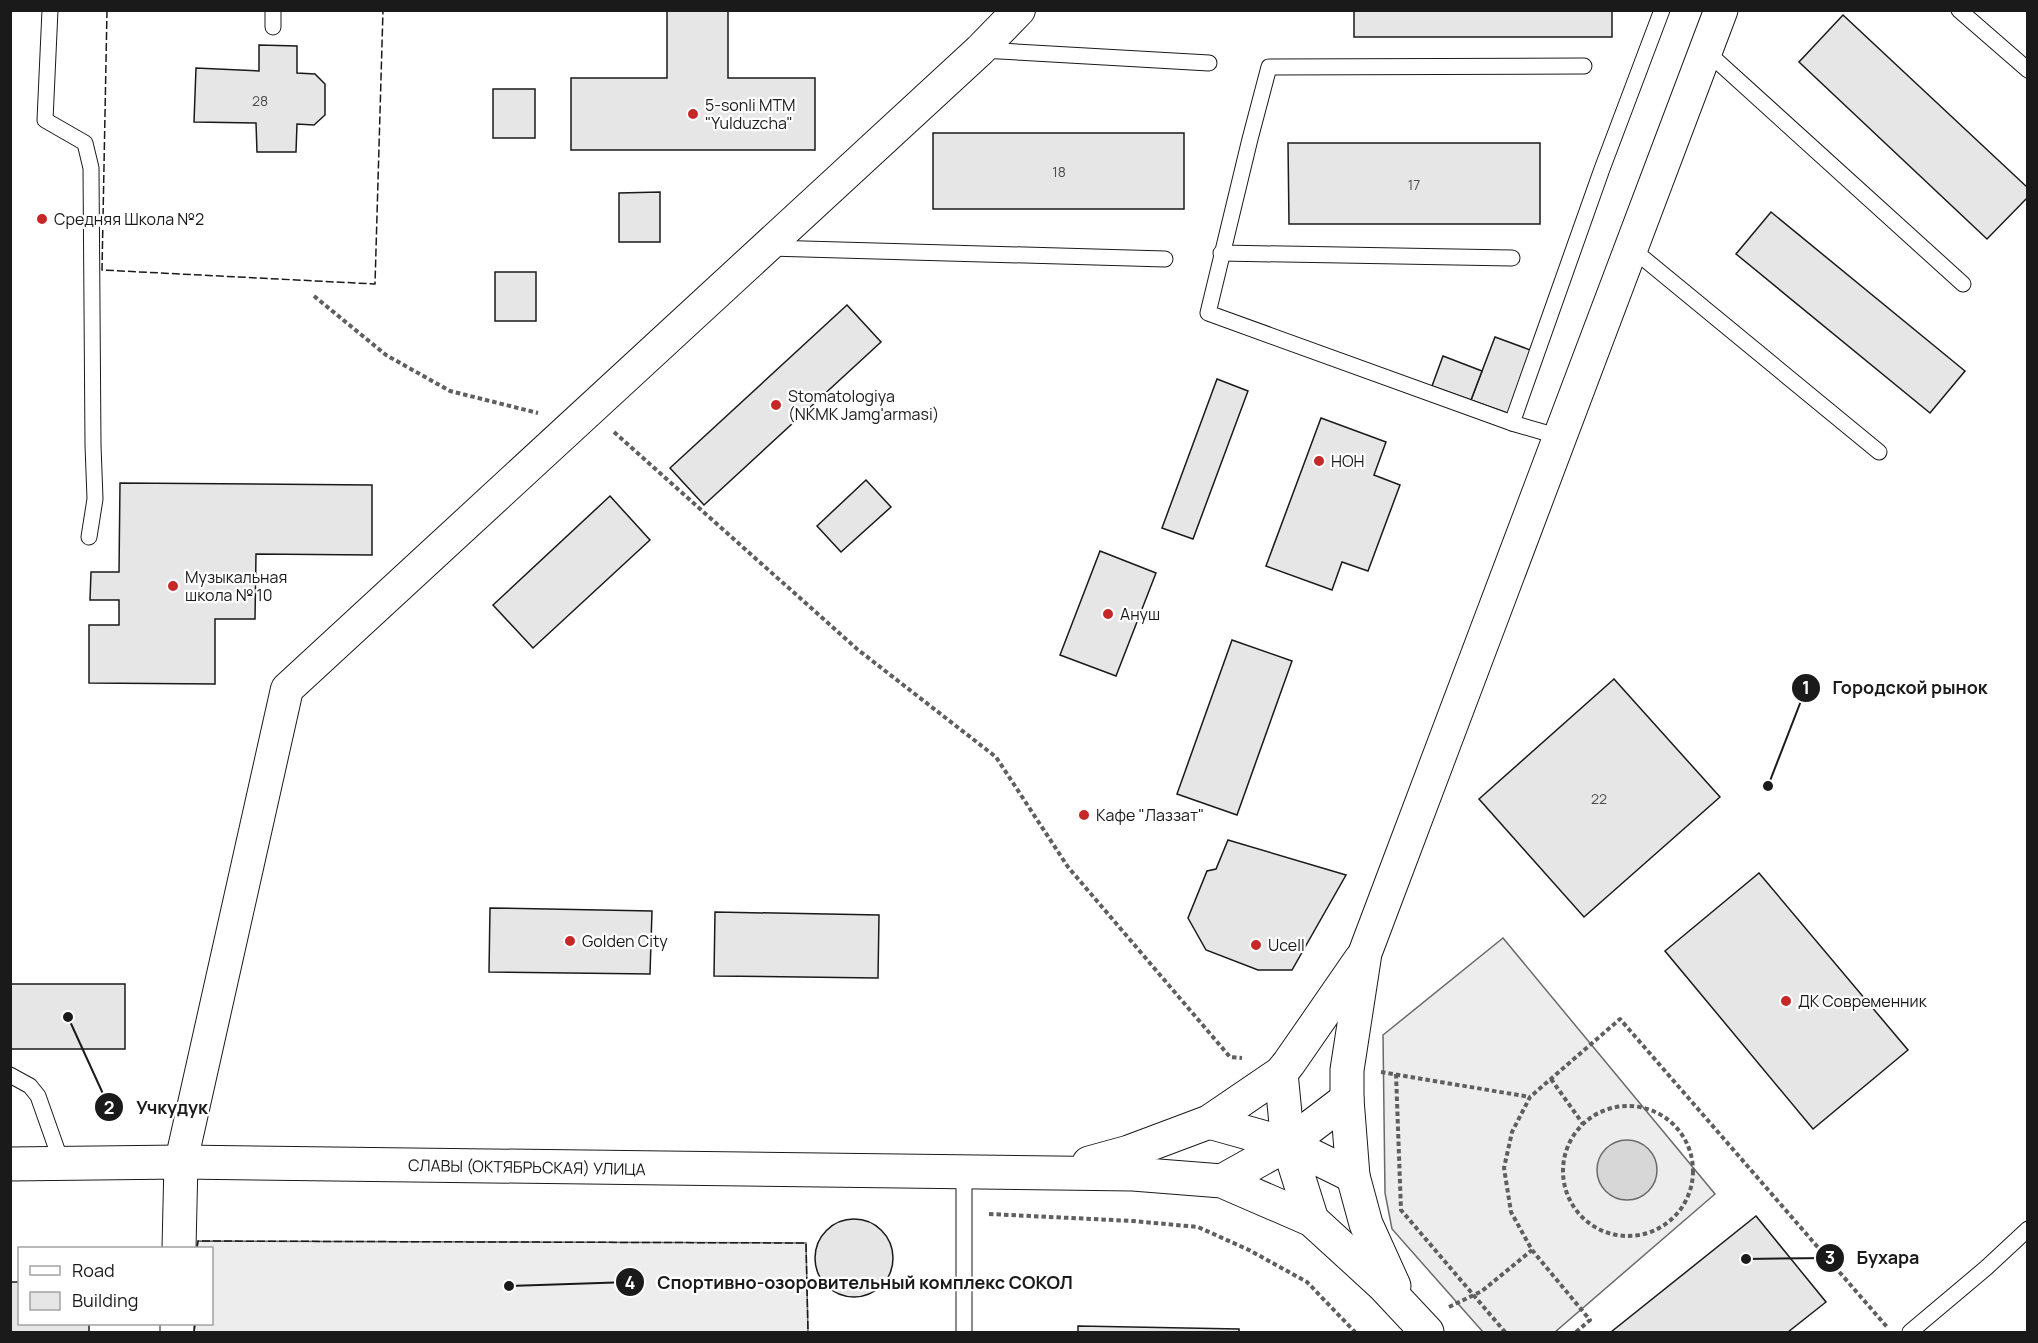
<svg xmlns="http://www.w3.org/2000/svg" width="2038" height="1343" font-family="Manrope,sans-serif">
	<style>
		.built { fill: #ededed; stroke: #6a6a6a; stroke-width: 1.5 }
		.water { fill: #d7d7d7; stroke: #6a6a6a; stroke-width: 1.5 }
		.building { fill: #e6e6e6; stroke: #1a1a1a; stroke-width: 1.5 }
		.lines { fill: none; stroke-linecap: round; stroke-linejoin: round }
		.lane-casing { stroke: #1a1a1a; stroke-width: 17 }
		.street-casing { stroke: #1a1a1a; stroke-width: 34 }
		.secondary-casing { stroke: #1a1a1a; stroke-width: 35 }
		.path { stroke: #5f5f5f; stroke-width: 4; stroke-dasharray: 4.5 3; stroke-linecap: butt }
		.lane { stroke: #fff; stroke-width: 15 }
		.street { stroke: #fff; stroke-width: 32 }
		.secondary { stroke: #fff; stroke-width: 33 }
		.fence { stroke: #1a1a1a; stroke-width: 1.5; stroke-dasharray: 8 3; stroke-linecap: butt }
		.poi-dot { fill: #c62828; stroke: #fff; stroke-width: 2 }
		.labels { text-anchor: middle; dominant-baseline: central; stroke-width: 4.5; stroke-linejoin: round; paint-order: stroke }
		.number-label { font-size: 14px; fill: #4d4d4d }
		.poi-label { font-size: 16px; fill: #1a1a1a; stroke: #fff; text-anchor: start }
		.street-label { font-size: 16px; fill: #1a1a1a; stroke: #fff }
		.leader { fill: none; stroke: #1a1a1a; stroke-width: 2 }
		.callout-dot { fill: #1a1a1a; stroke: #fff; stroke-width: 2 }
		.mark-label { font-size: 18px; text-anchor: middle; font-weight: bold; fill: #fff }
		.callout-label { font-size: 18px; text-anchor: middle; font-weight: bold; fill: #1a1a1a; stroke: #fff; stroke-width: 4.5; stroke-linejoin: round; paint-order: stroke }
	</style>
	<rect width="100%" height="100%" fill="#fff"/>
	<g class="built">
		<polygon points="1503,938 1715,1194 1555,1332 1483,1332 1392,1229 1385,1193 1383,1035"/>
		<polygon points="198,1241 806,1243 808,1332 194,1332 195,1324 212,1324 212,1248 197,1248"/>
	</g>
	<circle class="water" cx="1627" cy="1170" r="30"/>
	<g class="building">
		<polygon points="667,10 728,10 728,78 815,78 815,150 571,150 571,78 667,78"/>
		<rect x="1354" y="10" width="258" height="27"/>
		<polygon points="1843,15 2028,188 2028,197 1987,239 1799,62"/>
		<polygon points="259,45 297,46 297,73 315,74 325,84 325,115 314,125 297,124 296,152 257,152 256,123 194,122 196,68 259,71"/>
		<rect x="493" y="89" width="42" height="49"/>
		<rect x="933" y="133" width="251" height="76"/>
		<polygon points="1288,143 1540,143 1540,224 1289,224"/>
		<polygon points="660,192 660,242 619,242 619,193"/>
		<polygon points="1771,212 1965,371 1930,413 1736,254"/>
		<rect x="495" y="272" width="41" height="49"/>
		<polygon points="847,305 881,342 704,505 670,468"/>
		<polygon points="1495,337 1533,351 1510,414 1471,400"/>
		<polygon points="1443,356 1482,371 1471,400 1432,386"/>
		<polygon points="1217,379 1248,391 1193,539 1162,528"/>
		<polygon points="1321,418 1386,442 1374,475 1400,485 1368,571 1342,562 1332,590 1266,566"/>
		<polygon points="866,480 891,507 841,552 817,526"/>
		<polygon points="120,483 372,485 372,555 256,554 255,619 215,619 215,684 89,683 89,625 119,625 119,600 90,600 91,572 119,572"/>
		<polygon points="610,496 650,540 533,648 493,605"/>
		<polygon points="1100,551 1156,573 1116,676 1060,655"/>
		<polygon points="1232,640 1292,661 1237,815 1177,794"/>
		<polygon points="1614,679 1720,797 1584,917 1479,799"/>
		<polygon points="1228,840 1346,875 1292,970 1258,970 1206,950 1188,918 1207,871 1216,869"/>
		<polygon points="1759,873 1908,1050 1813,1129 1665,951"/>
		<polygon points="490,908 652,911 650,974 489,972"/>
		<polygon points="715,912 879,915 878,978 714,976"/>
		<rect x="10" y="984" width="115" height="65"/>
		<polygon points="1756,1216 1826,1302 1788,1332 1611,1332"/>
		<circle cx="854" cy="1258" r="39"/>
		<polygon points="10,1282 20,1282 20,1324 89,1324 89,1332 10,1332"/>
		<polygon points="1078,1326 1239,1329 1239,1332 1078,1332"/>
	</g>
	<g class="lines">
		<defs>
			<g id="lane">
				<polyline points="50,10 45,120 85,143 91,168 93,445 95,499 89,537"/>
				<polyline points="1959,10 2028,70"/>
				<polyline points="273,27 273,10"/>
				<polyline points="981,50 1209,63"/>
				<polyline points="1706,51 1963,284"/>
				<polyline points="769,248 1165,259"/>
				<polyline points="1631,248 1879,452"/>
				<polyline points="1221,253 1512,258"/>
				<polyline points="1512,423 1602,169 1662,10"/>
				<polyline points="1560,437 1512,423 1208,313 1250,139 1269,67 1584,66"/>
				<polyline points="10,1075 30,1086 38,1096 62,1164"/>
				<polyline points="964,1173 964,1332"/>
				<polyline points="1910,1332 1986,1268 2028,1229"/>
			</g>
			<polyline id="street" points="181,1162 287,689 980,50 1019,10"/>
			<g id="secondary">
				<polyline points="1281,1073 1288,1144 1312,1220"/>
				<polyline points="1209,1122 1288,1144 1353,1176"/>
				<polyline points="1089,1163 1129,1152 1209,1122 1281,1073 1289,1063 1361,959"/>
				<polyline points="10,1164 181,1162 1133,1174 1222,1181 1312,1220 1383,1285 1427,1332"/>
				<polyline points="1222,1181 1288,1144 1347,1099"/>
				<polyline points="179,1248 181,1162"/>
				<polyline points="1394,1286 1366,1224 1353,1176 1347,1099 1347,1070 1365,953 1721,10"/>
				<polyline points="177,1332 177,1324"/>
			</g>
		</defs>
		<use href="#lane" class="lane-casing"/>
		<use href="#street" class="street-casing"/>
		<use href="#secondary" class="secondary-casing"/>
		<g class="path">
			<polyline points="314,296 386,355 450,391 538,413"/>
			<polyline points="614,432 857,649 996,757 1068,867 1230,1057 1242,1058"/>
			<polyline points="1381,1072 1530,1097"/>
			<polyline points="1396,1074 1401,1210 1505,1332"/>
			<polyline points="1551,1079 1583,1124"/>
			<circle cx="1628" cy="1171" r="65"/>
			<polyline points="989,1214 1133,1221 1198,1227 1249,1250 1307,1282 1355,1332"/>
			<polyline points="1449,1307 1482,1291 1532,1250"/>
			<polyline points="1576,1332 1590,1320 1532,1250 1511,1212 1504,1168 1512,1132 1530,1097 1620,1019 1887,1327"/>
		</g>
		<use href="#lane" class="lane"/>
		<use href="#street" class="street"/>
		<use href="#secondary" class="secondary"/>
		<g class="fence">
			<polyline points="107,10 102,270 375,284 383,10"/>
			<polyline points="197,1248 198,1241 806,1243 808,1332"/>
			<polyline points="194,1332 195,1324"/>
		</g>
	</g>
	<g class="poi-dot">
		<circle cx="693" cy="114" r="6"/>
		<circle cx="42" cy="219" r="6"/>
		<circle cx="776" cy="405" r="6"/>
		<circle cx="1319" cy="461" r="6"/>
		<circle cx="173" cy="586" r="6"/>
		<circle cx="1108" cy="614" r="6"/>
		<circle cx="1084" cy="815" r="6"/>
		<circle cx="570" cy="941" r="6"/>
		<circle cx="1256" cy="945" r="6"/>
		<circle cx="1786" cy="1001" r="6"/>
	</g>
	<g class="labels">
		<g class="number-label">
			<text x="260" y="100">28</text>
			<text x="1059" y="171">18</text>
			<text x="1414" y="184">17</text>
			<text x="1599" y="798">22</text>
		</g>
		<g class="poi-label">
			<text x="705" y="105">5-sonli MTM<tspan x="705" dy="18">"Yulduzcha"</tspan></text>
			<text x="54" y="219">Средняя Школа №2</text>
			<text x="788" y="396">Stomatologiya<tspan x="788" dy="18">(NKMK Jamg'armasi)</tspan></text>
			<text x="1331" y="461">НОН</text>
			<text x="185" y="577">Музыкальная<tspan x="185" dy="18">школа № 10</tspan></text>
			<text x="1120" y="614">Ануш</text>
			<text x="1096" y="815">Кафе "Лаззат"</text>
			<text x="582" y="941">Golden City</text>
			<text x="1268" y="945">Ucell</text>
			<text x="1798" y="1001">ДК Современник</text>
		</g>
		<g class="street-label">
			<text transform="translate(527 1167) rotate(1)">СЛАВЫ (ОКТЯБРЬСКАЯ) УЛИЦА</text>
		</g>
	</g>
	<path class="leader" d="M1768 786L1806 688M68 1017L109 1107M1746 1259L1830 1258M509 1286L630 1282"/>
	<g class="callout-dot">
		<circle cx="1768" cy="786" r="6"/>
		<circle cx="68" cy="1017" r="6"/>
		<circle cx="1746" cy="1259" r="6"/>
		<circle cx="509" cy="1286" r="6"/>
		<circle cx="1806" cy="688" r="15"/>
		<circle cx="109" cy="1107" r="15"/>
		<circle cx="1830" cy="1258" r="15"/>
		<circle cx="630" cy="1282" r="15"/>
	</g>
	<g class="mark-label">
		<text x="1806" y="694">1</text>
		<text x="109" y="1114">2</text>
		<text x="1830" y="1264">3</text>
		<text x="630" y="1289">4</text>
	</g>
	<g class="callout-label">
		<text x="1910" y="694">Городской рынок</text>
		<text x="172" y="1114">Учкудук</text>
		<text x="1888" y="1264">Бухара</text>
		<text x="865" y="1289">Спортивно-озоровительный комплекс СОКОЛ</text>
	</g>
	<rect width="2038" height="1343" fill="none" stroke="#1a1a1a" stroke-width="24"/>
	<rect x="18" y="1247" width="195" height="78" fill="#ffffff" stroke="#a3a3a3" stroke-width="1.5"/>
	<rect x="30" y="1266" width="30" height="9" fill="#ffffff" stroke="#a3a3a3" stroke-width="1.5"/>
	<text x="72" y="1277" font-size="18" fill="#1a1a1a">Road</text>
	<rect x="30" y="1292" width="30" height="18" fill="#e6e6e6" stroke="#a3a3a3" stroke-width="1.5"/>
	<text x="72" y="1307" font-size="18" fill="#1a1a1a">Building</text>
</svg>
